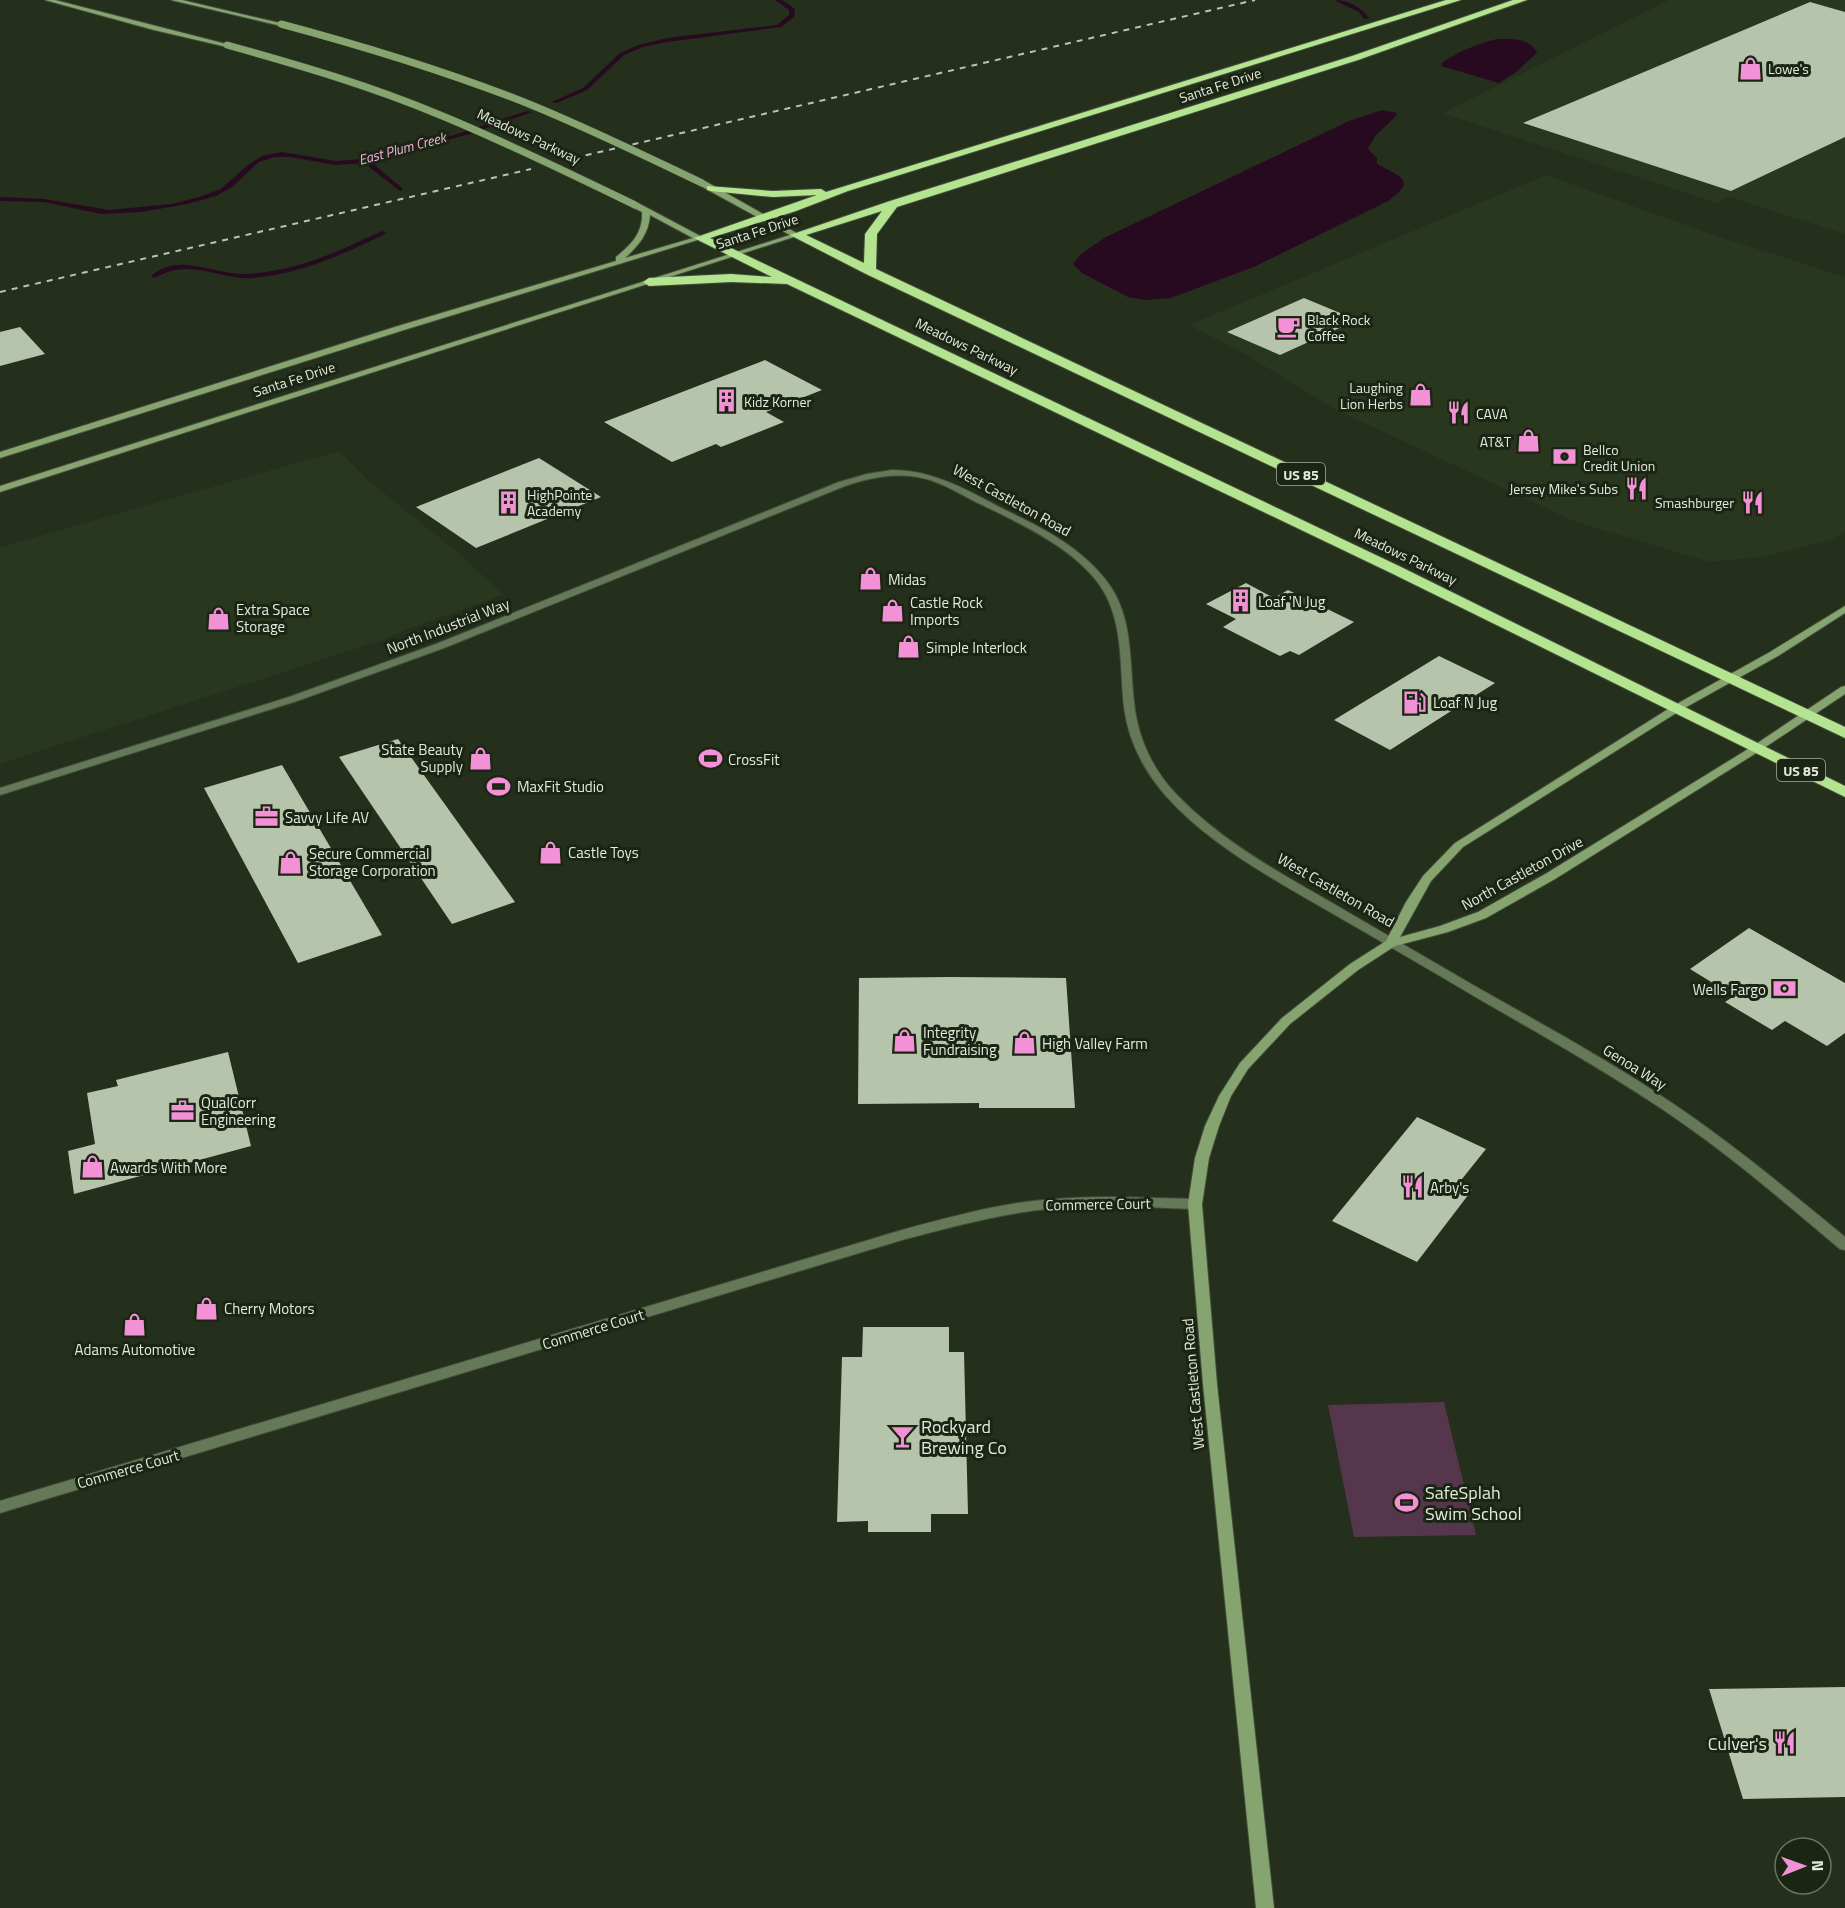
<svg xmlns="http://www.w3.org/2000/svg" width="1845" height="1908" font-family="'Titillium Web',sans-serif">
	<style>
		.built { fill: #28371e }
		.green { fill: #56364c }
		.water { fill: #280a20 }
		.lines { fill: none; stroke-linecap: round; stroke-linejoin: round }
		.stream { fill: #280a20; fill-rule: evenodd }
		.building { fill: #b6c4ac }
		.street-casing { stroke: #434d3b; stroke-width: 2 }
		.secondary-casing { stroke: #434d3b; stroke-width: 2 }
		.highway-casing { stroke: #434d3b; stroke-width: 2 }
		.street { fill: #657858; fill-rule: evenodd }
		.secondary { fill: #86a46f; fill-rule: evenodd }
		.highway { fill: #b5e491; fill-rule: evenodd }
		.rail { stroke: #bbc3b5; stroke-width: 2; stroke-dasharray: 6 6; stroke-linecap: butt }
		.secondary-bridge-casing { stroke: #434d3b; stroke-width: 8; stroke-linecap: butt }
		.secondary-bridge { stroke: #86a46f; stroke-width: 7 }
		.labels { text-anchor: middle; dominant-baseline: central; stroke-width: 6; stroke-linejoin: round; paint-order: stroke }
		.far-poi-label { font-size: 14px; fill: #e3eade; stroke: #1b2513; text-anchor: start }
		.far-street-label { font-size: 14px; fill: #e3eade; stroke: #1b2513 }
		.far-water-label { font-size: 14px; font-style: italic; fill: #f2b4de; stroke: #1b2513 }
		.shield { fill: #1b2513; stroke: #a7afa1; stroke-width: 1.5 }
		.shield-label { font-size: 14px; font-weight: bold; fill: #e3eade }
		.street-label { font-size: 15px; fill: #e3eade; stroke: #1b2513 }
		.poi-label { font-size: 15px; fill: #e3eade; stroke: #1b2513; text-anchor: start }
		.near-poi-label { font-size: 18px; fill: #e3eade; stroke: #1b2513; text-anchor: start }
	</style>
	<rect width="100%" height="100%" fill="#242f1c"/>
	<g class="built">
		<polygon points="1669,0 1845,0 1845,234 1729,197 1716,203 1442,113"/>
		<polygon points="1546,175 1714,235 1845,277 1845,532 1831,540 1763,557 1709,562 1576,522 1334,409 1243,353 1189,325"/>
		<polygon points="339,451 368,480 455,550 504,595 405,630 389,638 0,764 0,547"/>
	</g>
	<polygon class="green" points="1444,1402 1476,1535 1354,1537 1328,1405"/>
	<g class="water">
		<path d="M1497,39c14,-1 33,-1 40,14l-21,19 -17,11 -58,-17 1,-3c17,-12 35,-19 55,-24z"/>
		<path d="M1382,110l15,3 -1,3 -21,20 -7,13 9,9v6c24,13 40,16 11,37l-132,65 -85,32 -25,2 -18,-3 -46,-24 -9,-9 8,-10 25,-17 243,-116z"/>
	</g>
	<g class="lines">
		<g class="stream">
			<polygon points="775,0 782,0 795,9 794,17 781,27 667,42 643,47 624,55 587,90 557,103 552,102 583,88 620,53 639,45 667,38 777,25 789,15 789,10"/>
			<path d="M1334,0c14,0 27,7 35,18l-5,1 -5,-7z"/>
			<polygon points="527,111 532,112 473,133 370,161 402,188 402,190 400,191 364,163 336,165 290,157 274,157 259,162 232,187 216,196 187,204 141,212 101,214 44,202 0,201 0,197 44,199 109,210 172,204 199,197 221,189 249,164 262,156 282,152 336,161 361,159 454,135"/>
			<path d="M383,231l3,2 -1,1c-41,20 -85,40 -132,44 -28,2 -50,-13 -77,-8 -8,1 -15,5 -22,8l-3,-2c28,-24 61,-2 92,-2 36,-1 70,-12 102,-26 13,-6 25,-12 38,-17z"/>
		</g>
	</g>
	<g class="building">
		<polygon points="1810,2 1845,12 1845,137 1731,191 1523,123"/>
		<polygon points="1304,298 1357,320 1280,355 1227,332"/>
		<polygon points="20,327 45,354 0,366 0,332"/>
		<polygon points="765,360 822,390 766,412 784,422 721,447 716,444 672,462 604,422"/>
		<polygon points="539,458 601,497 476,548 416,507"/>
		<polygon points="1246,583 1274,598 1288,590 1354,622 1299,655 1290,651 1280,656 1223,627 1236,619 1206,604"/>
		<polygon points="1439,656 1495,683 1390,750 1334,720"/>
		<polygon points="398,739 515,902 452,924 339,757"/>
		<polygon points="282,765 382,935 298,963 204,788"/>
		<polygon points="1749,928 1845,983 1845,1033 1827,1046 1785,1021 1772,1030 1725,1002 1734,996 1690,969"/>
		<polygon points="949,977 1066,978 1075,1108 979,1108 979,1103 858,1104 859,978"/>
		<polygon points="228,1052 251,1146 74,1194 68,1151 95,1144 87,1093 118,1086 116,1080"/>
		<polygon points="1417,1117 1486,1149 1458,1184 1472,1190 1417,1262 1332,1221"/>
		<polygon points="863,1327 949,1327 949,1352 964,1352 968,1514 931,1514 931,1532 868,1532 868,1521 837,1522 842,1357 862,1357"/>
		<polygon points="1845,1687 1845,1797 1743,1799 1709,1689"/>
	</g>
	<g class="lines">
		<defs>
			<g id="street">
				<path d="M892,470c42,0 77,21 113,40 36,17 75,37 100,69 33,40 22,95 32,142 6,27 20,53 39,73 45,47 102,78 158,110 46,27 93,54 139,81 67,38 135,75 199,118 61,41 117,88 173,134v13l-5,-1c-58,-49 -115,-98 -178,-140 -60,-40 -122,-75 -183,-110 -52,-31 -104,-61 -156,-91 -55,-32 -114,-64 -157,-112 -22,-25 -38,-56 -42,-89 -4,-35 -1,-72 -15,-105 -20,-49 -92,-80 -137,-102 -17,-9 -35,-20 -55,-23 -25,-4 -48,1 -72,9l-401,162 -147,53 -297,94v-7l289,-91 147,-53 403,-162 28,-8z"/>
				<path d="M1118,1197l77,2 5,2 2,3 -2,3 -5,2c-52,-2 -105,-5 -157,1 -46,6 -91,18 -136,30l-902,273v-12l902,-271c40,-11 81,-22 123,-28 30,-4 61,-5 93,-5z"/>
			</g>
			<g id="secondary">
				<polygon points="45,0 55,0 230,45 227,47 154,30"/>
				<polygon points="171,0 182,0 284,24 281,26"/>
				<polygon points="699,181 705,181 800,235 0,492 0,486 790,235 699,185"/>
				<path d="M632,203h6l66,35 -300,92 -404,128v-6l398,-126 218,-65v-4c16,-13 27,-24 26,-45l-10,-5zM650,215l43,23 -68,20c13,-12 24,-24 25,-43z"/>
				<polygon points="1845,606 1845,613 1778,656 1681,710 1463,847 1431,881 1400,937 1440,926 1478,912 1547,873 1753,746 1841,687 1845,686 1845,694 1761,750 1555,879 1486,918 1448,932 1395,946 1358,970 1290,1024 1248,1069 1231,1096 1219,1126 1209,1158 1202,1204 1217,1384 1274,1908 1256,1908 1203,1384 1188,1204 1195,1158 1205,1126 1219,1096 1240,1063 1282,1018 1350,964 1386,941 1406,902 1423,876 1455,843 1673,706 1770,652"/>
			</g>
			<g id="highway">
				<polygon points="1446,0 1461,0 848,191 796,211 710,238 1401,567 1845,786 1845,797 1391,573 787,284 731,282 649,286 643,282 649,278 731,274 772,277 694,238 817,195 773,197 711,191 707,190 707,186 773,191 821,189 826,192"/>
				<path d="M1513,0h14l-169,60 -461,147 -20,27 -1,35 969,458v11l-979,-464 -76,-39 100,-34 462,-145zM882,211l-17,23 -1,29 -58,-28z"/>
			</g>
		</defs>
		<use href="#street" class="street-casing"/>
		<use href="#secondary" class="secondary-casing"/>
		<use href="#highway" class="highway-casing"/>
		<use href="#street" class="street"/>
		<use href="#secondary" class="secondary"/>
		<use href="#highway" class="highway"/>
		<g class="rail">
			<polyline points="574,158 1255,0"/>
			<polyline points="0,292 531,169"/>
		</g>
		<defs>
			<g id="secondary-bridge">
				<path d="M281,24c82,22 164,47 243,78 60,24 119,53 178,81"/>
				<path d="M227,45c72,20 144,41 213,70 66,27 131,59 195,90"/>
			</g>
		</defs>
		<use href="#secondary-bridge" class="secondary-bridge-casing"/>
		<use href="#secondary-bridge" class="secondary-bridge"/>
	</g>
	<defs>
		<symbol id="shop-bare" viewBox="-9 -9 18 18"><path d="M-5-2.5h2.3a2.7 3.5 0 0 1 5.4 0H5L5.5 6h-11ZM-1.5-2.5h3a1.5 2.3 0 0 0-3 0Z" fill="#f291d6" stroke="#1b2513" stroke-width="2.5" paint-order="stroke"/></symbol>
		<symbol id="cafe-bare" viewBox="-9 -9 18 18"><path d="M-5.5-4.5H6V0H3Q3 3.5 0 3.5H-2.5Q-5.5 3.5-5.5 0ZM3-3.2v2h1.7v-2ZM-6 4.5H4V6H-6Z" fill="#f291d6" stroke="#1b2513" stroke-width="2.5" paint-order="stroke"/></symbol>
		<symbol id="building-bare" viewBox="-9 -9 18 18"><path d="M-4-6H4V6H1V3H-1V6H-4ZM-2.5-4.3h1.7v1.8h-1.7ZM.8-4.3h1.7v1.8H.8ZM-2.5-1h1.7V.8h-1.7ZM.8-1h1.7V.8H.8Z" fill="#f291d6" stroke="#1b2513" stroke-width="2.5" paint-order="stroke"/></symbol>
		<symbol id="restaurant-bare" viewBox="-9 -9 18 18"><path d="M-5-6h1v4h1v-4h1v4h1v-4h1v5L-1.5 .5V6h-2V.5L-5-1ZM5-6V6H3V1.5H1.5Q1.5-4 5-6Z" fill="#f291d6" stroke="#1b2513" stroke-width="2.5" paint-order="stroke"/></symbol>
		<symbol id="bank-bare" viewBox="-9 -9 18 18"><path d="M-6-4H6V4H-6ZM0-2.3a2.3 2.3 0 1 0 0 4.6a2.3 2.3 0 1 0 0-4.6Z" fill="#f291d6" stroke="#1b2513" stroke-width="2.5" paint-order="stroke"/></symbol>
		<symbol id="fuel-bare" viewBox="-9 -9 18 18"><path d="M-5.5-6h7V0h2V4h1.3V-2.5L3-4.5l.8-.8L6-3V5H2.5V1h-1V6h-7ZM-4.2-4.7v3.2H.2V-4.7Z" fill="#f291d6" stroke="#1b2513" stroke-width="2.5" paint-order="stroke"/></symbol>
		<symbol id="stadium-bare" viewBox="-9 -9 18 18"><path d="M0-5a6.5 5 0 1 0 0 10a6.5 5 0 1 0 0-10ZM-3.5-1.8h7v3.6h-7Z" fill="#f291d6" stroke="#1b2513" stroke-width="2.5" paint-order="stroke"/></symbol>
		<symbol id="office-bare" viewBox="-9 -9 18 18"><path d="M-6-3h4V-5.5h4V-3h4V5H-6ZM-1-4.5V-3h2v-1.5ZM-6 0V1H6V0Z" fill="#f291d6" stroke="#1b2513" stroke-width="2.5" paint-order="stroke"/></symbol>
		<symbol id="bar-bare" viewBox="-9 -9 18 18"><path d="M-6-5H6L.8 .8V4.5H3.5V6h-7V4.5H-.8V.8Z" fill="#f291d6" stroke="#1b2513" stroke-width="2.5" paint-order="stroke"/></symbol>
	</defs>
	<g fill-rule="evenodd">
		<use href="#shop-bare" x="1734" y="52" width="33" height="33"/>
		<use href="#cafe-bare" x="1272" y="310" width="33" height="33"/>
		<use href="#shop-bare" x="1404" y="378" width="33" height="33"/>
		<use href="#building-bare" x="710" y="384" width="33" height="33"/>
		<use href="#restaurant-bare" x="1442" y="396" width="33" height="33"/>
		<use href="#shop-bare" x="1512" y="424" width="33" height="33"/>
		<use href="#bank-bare" x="1548" y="440" width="33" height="33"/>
		<use href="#restaurant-bare" x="1620" y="472" width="33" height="33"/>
		<use href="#building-bare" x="492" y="486" width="33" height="33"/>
		<use href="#restaurant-bare" x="1736" y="486" width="33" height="33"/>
		<use href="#shop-bare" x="854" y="562" width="33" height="33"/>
		<use href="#building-bare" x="1224" y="584" width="33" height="33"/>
		<use href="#shop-bare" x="876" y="594" width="33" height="33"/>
		<use href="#shop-bare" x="202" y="602" width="33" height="33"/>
		<use href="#shop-bare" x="892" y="630" width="33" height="33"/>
		<use href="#fuel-bare" x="1398" y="686" width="33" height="33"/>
		<use href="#shop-bare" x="464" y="742" width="33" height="33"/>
		<use href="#stadium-bare" x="694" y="742" width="33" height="33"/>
		<use href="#stadium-bare" x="482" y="770" width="33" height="33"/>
		<use href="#office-bare" x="250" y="800" width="33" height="33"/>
		<use href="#shop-bare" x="534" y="836" width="33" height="33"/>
		<use href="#shop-bare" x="274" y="846" width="33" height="33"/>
		<use href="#bank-bare" x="1768" y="972" width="33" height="33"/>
		<use href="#shop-bare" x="888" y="1024" width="33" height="33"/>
		<use href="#shop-bare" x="1008" y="1026" width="33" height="33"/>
		<use href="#office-bare" x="166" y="1094" width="33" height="33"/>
		<use href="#shop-bare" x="76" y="1150" width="33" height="33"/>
		<use href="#restaurant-bare" x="1396" y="1170" width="33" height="33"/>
		<use href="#shop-bare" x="190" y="1292" width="33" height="33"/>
		<use href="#shop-bare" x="118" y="1308" width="33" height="33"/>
		<use href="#bar-bare" x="886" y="1420" width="33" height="33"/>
		<use href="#stadium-bare" x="1390" y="1486" width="33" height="33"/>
		<use href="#restaurant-bare" x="1768" y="1726" width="33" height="33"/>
	</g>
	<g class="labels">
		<g class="far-poi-label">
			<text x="1768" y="68">Lowe's</text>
			<text x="1307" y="319">Black Rock<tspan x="1307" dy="16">Coffee</tspan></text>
			<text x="1403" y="387" text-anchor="end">Laughing<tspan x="1403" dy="16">Lion Herbs</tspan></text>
			<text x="744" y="401">Kidz Korner</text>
			<text x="1476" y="413">CAVA</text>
			<text x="1511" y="441" text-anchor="end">AT&amp;T</text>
			<text x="1583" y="449">Bellco<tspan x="1583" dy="16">Credit Union</tspan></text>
			<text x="1618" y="488" text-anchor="end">Jersey Mike's Subs</text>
			<text x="527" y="494">HighPointe<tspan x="527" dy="16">Academy</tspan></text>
			<text x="1734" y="502" text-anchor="end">Smashburger</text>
		</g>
		<g class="far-street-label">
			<text transform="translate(1220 85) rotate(-18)">Santa Fe Drive</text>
			<text transform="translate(529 136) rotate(25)">Meadows Parkway</text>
			<text transform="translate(757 231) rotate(-18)">Santa Fe Drive</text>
			<text transform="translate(967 346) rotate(26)">Meadows Parkway</text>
			<text transform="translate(294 379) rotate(-18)">Santa Fe Drive</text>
			<text transform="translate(1406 556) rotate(26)">Meadows Parkway</text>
		</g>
		<g class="far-water-label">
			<text transform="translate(402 148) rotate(-15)">East Plum Creek</text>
		</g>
		<g class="shield">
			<rect x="1277" y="463" width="48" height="22" rx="4.5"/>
			<rect x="1777" y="759" width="48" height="22" rx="4.5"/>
		</g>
		<g class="shield-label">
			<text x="1301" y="474">US 85</text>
			<text x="1801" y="770">US 85</text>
		</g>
		<g class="street-label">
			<text transform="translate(1012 500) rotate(29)">West Castleton Road</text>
			<text transform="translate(448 626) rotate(-21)">North Industrial Way</text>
			<text transform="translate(1522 873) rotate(-29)">North Castleton Drive</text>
			<text transform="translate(1336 890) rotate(30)">West Castleton Road</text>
			<text transform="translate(1635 1067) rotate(32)">Genoa Way</text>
			<text transform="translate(1098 1204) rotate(-1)">Commerce Court</text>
			<text transform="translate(593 1329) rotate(-17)">Commerce Court</text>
			<text transform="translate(1193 1384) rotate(-95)">West Castleton Road</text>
			<text transform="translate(128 1469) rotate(-16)">Commerce Court</text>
		</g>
		<g class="poi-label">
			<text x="888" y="579">Midas</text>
			<text x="1258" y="601">Loaf 'N Jug</text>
			<text x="910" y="602">Castle Rock<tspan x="910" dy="17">Imports</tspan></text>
			<text x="236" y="609">Extra Space<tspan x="236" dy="17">Storage</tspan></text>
			<text x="926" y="647">Simple Interlock</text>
			<text x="1433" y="702">Loaf N Jug</text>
			<text x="463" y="749" text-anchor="end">State Beauty<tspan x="463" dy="17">Supply</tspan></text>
			<text x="728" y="759">CrossFit</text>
			<text x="517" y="786">MaxFit Studio</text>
			<text x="285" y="817">Savvy Life AV</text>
			<text x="568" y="852">Castle Toys</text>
			<text x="309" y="853">Secure Commercial<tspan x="309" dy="17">Storage Corporation</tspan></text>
			<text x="1766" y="989" text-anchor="end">Wells Fargo</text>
			<text x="923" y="1032">Integrity<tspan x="923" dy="17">Fundraising</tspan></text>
			<text x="1042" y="1043">High Valley Farm</text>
			<text x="201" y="1102">QualCorr<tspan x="201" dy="17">Engineering</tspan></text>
			<text x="110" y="1167">Awards With More</text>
			<text x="1430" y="1187">Arby's</text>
			<text x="224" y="1308">Cherry Motors</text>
			<text x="135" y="1349" text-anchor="middle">Adams Automotive</text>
		</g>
		<g class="near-poi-label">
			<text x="921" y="1426">Rockyard<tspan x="921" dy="21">Brewing Co</tspan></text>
			<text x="1425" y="1492">SafeSplah<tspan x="1425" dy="21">Swim School</tspan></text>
			<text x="1767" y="1743" text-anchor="end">Culver's</text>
		</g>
	</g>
	<g transform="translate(1803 1866) rotate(89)"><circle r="28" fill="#1b2513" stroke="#6b7464" stroke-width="1.5"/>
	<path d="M0-4.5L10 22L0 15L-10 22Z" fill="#f291d6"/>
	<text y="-9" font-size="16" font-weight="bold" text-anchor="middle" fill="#e3eade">N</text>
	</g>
</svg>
